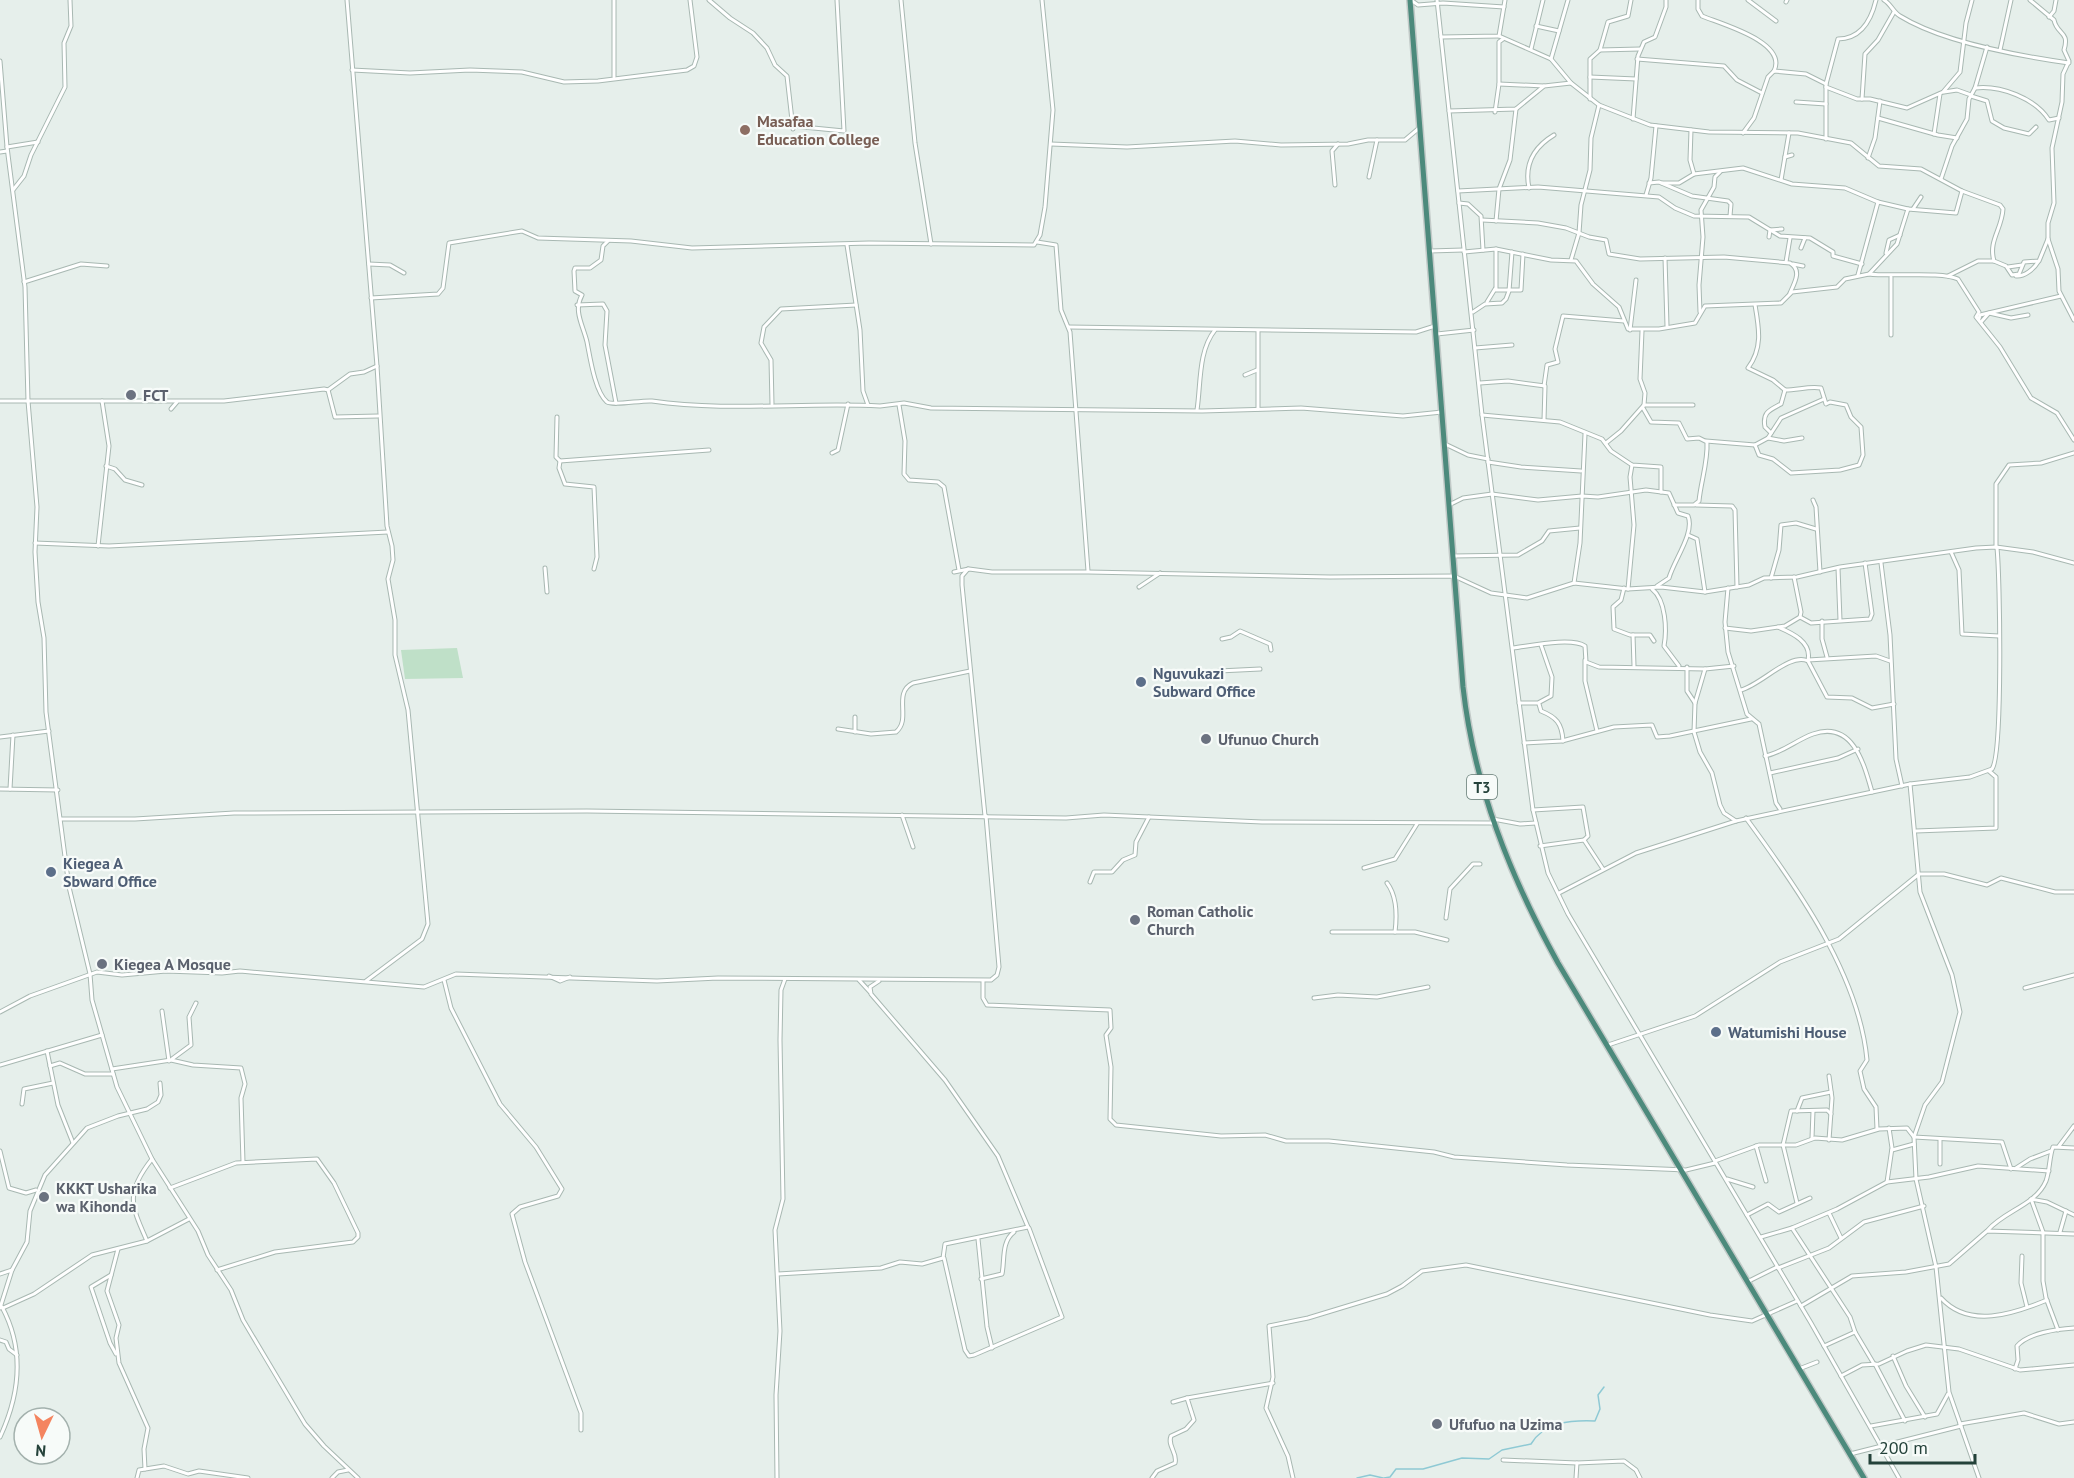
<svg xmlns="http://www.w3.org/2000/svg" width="2074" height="1478" font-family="'PT Sans',sans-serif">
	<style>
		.green { fill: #bfe0c8 }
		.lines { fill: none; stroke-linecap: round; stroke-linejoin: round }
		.stream { stroke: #8ec9d4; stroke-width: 1.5 }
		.minor-casing { stroke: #a8b8b2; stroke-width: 5 }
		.trunk-casing { stroke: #c2cac8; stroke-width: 8 }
		.minor { stroke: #fff; stroke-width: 3 }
		.trunk { stroke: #4c8a7c; stroke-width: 5 }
		.education-dot { fill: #8d6e63; stroke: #f7fbf9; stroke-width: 2 }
		.worship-dot { fill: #6b7280; stroke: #f7fbf9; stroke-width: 2 }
		.service-dot { fill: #5c6f8a; stroke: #f7fbf9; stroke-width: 2 }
		.labels { text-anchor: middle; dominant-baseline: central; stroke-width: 4.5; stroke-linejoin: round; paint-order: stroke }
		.shield { fill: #f7fbf9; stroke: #637a73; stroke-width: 1.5 }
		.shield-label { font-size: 15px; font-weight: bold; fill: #24423a }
		.education-label { font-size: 16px; font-weight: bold; fill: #785e54; stroke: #f7fbf9; text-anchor: start }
		.worship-label { font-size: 16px; font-weight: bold; fill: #5b616d; stroke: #f7fbf9; text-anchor: start }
		.service-label { font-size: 16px; font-weight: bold; fill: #4e5e75; stroke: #f7fbf9; text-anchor: start }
	</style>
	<rect width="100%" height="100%" fill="#e6efeb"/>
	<polygon class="green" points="457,648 463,678 405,679 401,650"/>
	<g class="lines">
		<g class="stream">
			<polyline points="1357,1478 1370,1475 1383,1478"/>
			<path d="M1384,1478l6,-1 6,-8h27l39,-11 27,1 13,-9 29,-6c13,-22 40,-24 64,-23l5,-12 -2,-14 6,-8"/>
		</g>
		<defs>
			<g id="minor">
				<polyline points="347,0 377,366 387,526 392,546 393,560 388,579 395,620 395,655 408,710 428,924 422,939 366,981"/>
				<polyline points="709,0 730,18 753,33 767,48 775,65 787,76 793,129"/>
				<polyline points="901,0 915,143 931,244"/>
				<polyline points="1411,0 1418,5 1443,3 1504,7"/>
				<polyline points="1437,0 1482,415 1533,810 1548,873 1568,914 1811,1323 1899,1478"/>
				<path d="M1698,0v9l4,7c19,8 86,26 72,55"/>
				<polyline points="1748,0 1776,21"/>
				<path d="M1884,0c7,4 9,12 16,16 42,26 120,40 169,47"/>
				<path d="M2030,0l24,20c3,15 16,11 10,30l5,11 -6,13 -1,28 -10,46 2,55 -6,20v16l10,30 1,22 15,29"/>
				<polyline points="1786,2 1787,0"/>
				<polyline points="2049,17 2054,11 2056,0"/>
				<polyline points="1536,26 1559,31"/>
				<path d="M1499,36l52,23 20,24 28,22 51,20 59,7 89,1 53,10 28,23 42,3 41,22 38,14 3,4c-1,20 -15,32 -9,52l12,5 6,9 7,-1 5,-12 15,-1 9,-22"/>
				<polyline points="1441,37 1499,36 1505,0"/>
				<polyline points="1531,49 1543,0"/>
				<polyline points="1600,50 1640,49"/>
				<polyline points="2000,50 2011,0"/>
				<polyline points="1551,59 1568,0"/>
				<polyline points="1637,59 1724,66 1737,80 1762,93"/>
				<polyline points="0,61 7,147 25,287 28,401 37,507 35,552 38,602 44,638 46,712 69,887 90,974 92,1000 117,1087 152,1159 198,1231 208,1255 231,1290 243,1320 305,1424 324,1446 358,1478"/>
				<polyline points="352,70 410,73 470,70 522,72 564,82 598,81 687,70 694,66 697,57 690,0"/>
				<polyline points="614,77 614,0"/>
				<polyline points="1590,77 1636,79"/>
				<polyline points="1499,84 1544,86"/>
				<polyline points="1826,87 1857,99 1870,99 1907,108 1943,92 1960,72 1966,23 1972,0"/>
				<path d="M1975,88c25,-3 60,10 74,32l10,-2"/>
				<polyline points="1944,92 1957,90 1971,95"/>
				<polyline points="1971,96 1987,101 1992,121 2004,128 2029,134 2036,127"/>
				<polyline points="1590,99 1590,59 1600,50 1608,22 1628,16 1631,0"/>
				<polyline points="1862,99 1865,54 1878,40 1894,12"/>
				<polyline points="1796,102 1826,104"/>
				<polyline points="1449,111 1516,109 1544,86 1571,83"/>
				<polyline points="1495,112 1499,84 1499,42 1503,39"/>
				<polyline points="1878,118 1938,135 1957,138"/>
				<polyline points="1633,119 1638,56 1644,42 1655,37 1666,7 1666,0"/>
				<polyline points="793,126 844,131 837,0"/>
				<polyline points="1691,130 1690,160 1694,174"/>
				<polyline points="1743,133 1754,118 1768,77 1774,71 1806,74 1826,84"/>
				<polyline points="1934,134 1940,94"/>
				<path d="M1826,139v-55l12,-45c23,0 33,-18 38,-39"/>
				<polyline points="1051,144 1127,147 1235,141 1281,145 1348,144 1368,140 1405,140 1418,129"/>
				<polyline points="7,147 38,142"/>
				<polyline points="0,152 7,151"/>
				<polyline points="1785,157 1792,155"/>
				<polyline points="1868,158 1875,138 1880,101"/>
				<polyline points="1369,177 1377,140"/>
				<polyline points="1941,179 1952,146 1967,119 1969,99 1975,88 1987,47"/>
				<polyline points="1781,180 1789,133"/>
				<polyline points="1649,183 1659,182 1692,196 1728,201 1731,204 1730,216"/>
				<polyline points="1662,183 1679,183 1694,174 1743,168 1792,184 1845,188 1878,202 1908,209"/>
				<polyline points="1335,185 1332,151 1338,144"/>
				<path d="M1529,188c-5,-24 5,-41 25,-53"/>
				<polyline points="13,190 24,176 31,155 65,87 64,43 71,26 70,0"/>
				<polyline points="1458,191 1538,187 1659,197 1675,208 1694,216 1749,217 1780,236 1810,238 1833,252 1833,256 1862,264"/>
				<polyline points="1646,195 1651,178 1656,126"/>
				<polyline points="1459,203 1468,204 1481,216 1483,250"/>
				<polyline points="1913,209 1921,197"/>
				<path d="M1482,220l56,3 28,5 23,9 17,3 3,14 31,5 84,-2 66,6c12,7 5,19 0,30"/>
				<polyline points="1496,221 1499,189 1510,160 1516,109"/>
				<polyline points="1769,237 1770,230 1782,229"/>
				<path d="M608,241l-5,5 -2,14 -11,8h-15l-1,3 1,20 7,4c-9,16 1,30 5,47 3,15 8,50 20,60 6,4 35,-2 45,-1 75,11 153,1 228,5l24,-3 27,5 271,3 99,-3 102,8 39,-4"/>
				<polyline points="1037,242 1056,245 1061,310 1070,332 1088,571"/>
				<polyline points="847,245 860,330 863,391 868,405"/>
				<polyline points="1801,248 1805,238"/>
				<polyline points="1496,249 1496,290 1521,290 1523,254"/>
				<polyline points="1430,251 1463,250"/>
				<polyline points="1464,252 1496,249 1551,260 1576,261 1593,284 1619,307 1628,329 1659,329 1695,323 1705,306 1781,303 1792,292 1837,287 1845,279 1869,274 1897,244 1908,209 1956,213 1962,191"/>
				<polyline points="1886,253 1889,240 1900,235"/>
				<polyline points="1665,258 1667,326"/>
				<polyline points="1571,260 1579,233 1581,205 1590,170 1591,138 1599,105"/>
				<polyline points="1786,262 1790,238"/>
				<polyline points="369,264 390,265 404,273"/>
				<polyline points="1793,264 1803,266"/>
				<polyline points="2008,267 2022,265"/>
				<path d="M1869,274c23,3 72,-3 89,5l21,33 -3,5 24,30 31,51 26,15 17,27"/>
				<polyline points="1858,275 1878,202"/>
				<polyline points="1948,276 1978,261 1994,261"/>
				<path d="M2016,276c8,1 18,-7 22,-14"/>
				<polyline points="1891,277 1891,335"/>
				<polyline points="24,282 81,264 107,266"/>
				<polyline points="371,298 438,294 443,288 449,243 522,231 538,238 631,241 692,248 869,243 1034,245 1040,235 1045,207 1053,110 1042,0"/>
				<polyline points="1487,302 1495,289"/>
				<polyline points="577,305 603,304 607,311 605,345 616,403"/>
				<path d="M1755,305c4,23 8,43 -7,63l25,12 12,10"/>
				<polyline points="1473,312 1485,304 1502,303 1506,299 1509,291 1512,252"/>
				<polyline points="1700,312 1699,285 1703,237 1701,210 1714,187 1715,177 1720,172"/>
				<polyline points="1979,319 1980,315 2061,296"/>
				<polyline points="1981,322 1989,313 2011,318 2028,315"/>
				<polyline points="1069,327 1416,332 1435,326"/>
				<polyline points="1630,330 1636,280"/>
				<polyline points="1437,334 1474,330"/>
				<polyline points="1475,348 1512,345"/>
				<polyline points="1245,375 1257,370"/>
				<polyline points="1480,383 1508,381 1545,386 1544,420"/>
				<polyline points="1544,386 1547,365 1558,362 1555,349 1563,316 1624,321"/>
				<polyline points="328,390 350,374 364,372 377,366"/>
				<polyline points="0,401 224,401 324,389 328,390 335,417 378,416"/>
				<polyline points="772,404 771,360 761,343 764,327 781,309 856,305"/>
				<polyline points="899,405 905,441 904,474 909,480 938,482 944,487 959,570"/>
				<polyline points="1644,405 1693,405"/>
				<path d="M1643,408l8,14 28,1 8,16 12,-1 8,4c1,20 -6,39 -8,59l-5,4h-20"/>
				<polyline points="171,409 177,402"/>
				<polyline points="1258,409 1258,331"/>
				<path d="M1197,410c4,-26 1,-59 18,-80"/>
				<polyline points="1482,415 1560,422 1602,439 1611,451 1632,465 1661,467 1661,492"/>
				<polyline points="557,417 556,457 560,461 709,450"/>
				<polyline points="1768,438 1784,441 1802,438"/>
				<polyline points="1706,441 1755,445 1768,438 1781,418 1824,399"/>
				<polyline points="1606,443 1621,431 1644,405 1645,393 1640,379 1642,331"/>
				<polyline points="1445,444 1468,455 1488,459"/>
				<path d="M1755,445l4,10 14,4 18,14 49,-3 19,-5 4,-10 -2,-28 -10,-10 -5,-12 -16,-3 -4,2 -5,-16c-12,-2 -23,2 -36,2l-4,14c-11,6 -19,8 -16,23l6,6"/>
				<polyline points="832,453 838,450 848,404"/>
				<polyline points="560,461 559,468 565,484 594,487 597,557 594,569"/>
				<polyline points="1488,462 1521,467 1581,471"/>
				<polyline points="106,466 115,469 125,480 142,485"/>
				<polyline points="1813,500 1816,507 1820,572"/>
				<path d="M1449,505l14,-7 29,-4 46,6 44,-4 16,1 48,-7 23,3 9,20 10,3c7,17 -14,44 -19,62l-12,8"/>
				<polyline points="1696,505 1732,506 1735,510 1737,587"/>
				<polyline points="1688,535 1697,539 1705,592"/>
				<polyline points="35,543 109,546 388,532"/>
				<polyline points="98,546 109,446 102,401"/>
				<polyline points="1996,547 1996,484 2009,465 2041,463 2074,453"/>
				<polyline points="1951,552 1959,570 1962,634 1999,636"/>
				<polyline points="1453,556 1518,555 1542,541 1549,531 1580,528"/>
				<polyline points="1881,563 1890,635 1896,759 1902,786"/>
				<polyline points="545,568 547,592"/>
				<polyline points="1838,568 1840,620"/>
				<polyline points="968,569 962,576 962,585 985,816"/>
				<polyline points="954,572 969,569 992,572 1088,572 1330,577 1454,576 1491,593 1527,598 1574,583 1628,589 1661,587 1705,592 1749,585 1764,578 1797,577 1840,567 1976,548 1996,547 2033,552 2074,563"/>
				<polyline points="1771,578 1779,550 1781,525 1796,523 1816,529"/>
				<polyline points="1574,583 1580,543 1585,434"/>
				<polyline points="1139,587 1160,573"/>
				<polyline points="1624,588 1621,600 1613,607 1614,629 1630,635 1650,635 1654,641"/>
				<polyline points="1728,588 1725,622 1728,652 1747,714 1759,724 1776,803 1780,809"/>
				<polyline points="1628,589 1634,525 1630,477 1632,465"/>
				<path d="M1652,589c14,11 15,41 12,57l15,20"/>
				<polyline points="1800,617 1811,623 1870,619 1872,614 1865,563"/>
				<polyline points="1822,621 1822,639 1827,657"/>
				<path d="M1778,627c14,6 34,15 30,33l68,-4 14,5"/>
				<polyline points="1725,628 1751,631 1785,626 1800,617 1801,612 1794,577"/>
				<polyline points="1633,635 1634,666"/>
				<polyline points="1222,639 1231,637 1240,631 1270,644 1271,650"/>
				<path d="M1513,648c17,-2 58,-11 72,-2l1,16 13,5 106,2 29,-3"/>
				<polyline points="1585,660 1585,681 1597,731"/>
				<polyline points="1687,667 1687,691 1695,703"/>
				<polyline points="1705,669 1695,703 1694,732 1700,752 1712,773 1720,805 1724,813 1736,821"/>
				<polyline points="1219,671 1260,669"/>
				<path d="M1741,690c20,-5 49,-38 67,-29l19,36 25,1 20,10 22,-4"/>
				<polyline points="1519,703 1538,703 1551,696 1552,677 1541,645"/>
				<path d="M1539,704l2,7c15,6 21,12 22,30"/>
				<path d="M838,729l33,5 25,-2c16,-13 -4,-39 17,-49l57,-12"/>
				<polyline points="855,732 855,717"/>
				<polyline points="0,737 49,731"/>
				<polyline points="1524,743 1562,741 1614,727 1652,725 1657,737 1670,736 1751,719"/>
				<path d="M1765,756c19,-4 31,-16 48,-22 40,-14 51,30 59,58"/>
				<polyline points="1770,773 1838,758 1858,749"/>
				<polyline points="1910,784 1920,892 1952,975 1960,1012 1942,1082 1925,1105 1914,1137 2002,1142 2011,1169"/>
				<polyline points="0,789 58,790"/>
				<polyline points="10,789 13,735"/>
				<polyline points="1533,810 1583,807 1588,836 1584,840"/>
				<polyline points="902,815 913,847"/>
				<path d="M1746,818c50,68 113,156 121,242l-7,11 4,18 12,18 1,22"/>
				<polyline points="61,819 135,819 234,813 587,811 1066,818 1104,815 1262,822 1492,823"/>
				<polyline points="1493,819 1520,824 1536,823"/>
				<polyline points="1916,831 1996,828 1996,777 1989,771"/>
				<polyline points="1540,846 1584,840 1603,869"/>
				<polyline points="1364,868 1395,859 1417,824"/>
				<polyline points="1090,882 1094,872 1112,872 1123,860 1135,855 1136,842 1149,817"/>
				<path d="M1387,883c10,13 10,33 8,49"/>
				<path d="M1559,893l77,-40 100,-32 174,-37 60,-7 22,-8c11,-15 8,-192 5,-221"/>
				<polyline points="1446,918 1450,889 1473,864 1480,864"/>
				<polyline points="1332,932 1415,932 1447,940"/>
				<polyline points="549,976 560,981 570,977"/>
				<polyline points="444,980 451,1008 500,1104 536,1147 562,1189 558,1196 520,1207 512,1214 525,1262 581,1413 581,1430"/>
				<polyline points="859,980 870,992"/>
				<polyline points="983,981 983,998 987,1005 1110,1010 1111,1028 1106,1035 1111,1067 1110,1119 1116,1125 1221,1136 1265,1135 1286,1141 1329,1141 1434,1152 1454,1157 1567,1165 1686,1170 1715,1163"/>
				<polyline points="2025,988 2074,975"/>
				<polyline points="1314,998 1338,995 1377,997 1428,987"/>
				<polyline points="162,1011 169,1061"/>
				<polyline points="0,1012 30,996 97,972 122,975 166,971 222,973 240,971 424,987 456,974 657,981 718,978 991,980 997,975 999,967 986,816"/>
				<polyline points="1608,1045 1695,1016 1780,962 1839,939 1919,874 1944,874 1987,885 2001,878 2055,892 2074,892"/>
				<polyline points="47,1051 58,1105 73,1143"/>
				<polyline points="172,1059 191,1045 189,1017 196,1003"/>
				<polyline points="0,1065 102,1035"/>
				<polyline points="50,1066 60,1063 85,1074 113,1074"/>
				<polyline points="112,1069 171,1060 193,1065 241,1068 245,1084 241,1098 243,1162"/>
				<polyline points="22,1104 24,1089 53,1083"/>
				<polyline points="1797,1111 1802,1098 1831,1092"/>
				<polyline points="1812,1138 1813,1111"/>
				<polyline points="1829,1140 1832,1098 1829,1076"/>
				<polyline points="1756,1146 1766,1181"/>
				<polyline points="2059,1146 2074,1126"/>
				<polyline points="1892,1150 1914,1144"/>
				<polyline points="0,1151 9,1188 26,1193 36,1190"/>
				<polyline points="1715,1161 1759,1145 1796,1145 1815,1138 1842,1140 1879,1129 1907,1128 1914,1137 1916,1179 1936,1267 1949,1392 1979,1478"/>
				<polyline points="1940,1164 1940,1140"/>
				<polyline points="2016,1168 2030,1159 2051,1151"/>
				<polyline points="1727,1179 1753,1187"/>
				<polyline points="1887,1182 1892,1148 1889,1128"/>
				<polyline points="170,1188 236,1163 317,1159 334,1183 358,1233 358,1237 353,1242 275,1252 217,1270"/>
				<polyline points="1797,1203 1783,1145 1791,1111 1827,1110 1831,1114"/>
				<polyline points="1829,1213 1841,1238"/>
				<polyline points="1747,1215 1768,1204 1779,1212 1810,1198"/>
				<polyline points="1792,1228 1850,1317 1855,1332"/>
				<path d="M1988,1230c16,-19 48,-25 58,-49 4,-11 3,-23 7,-34l21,1"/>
				<polyline points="2060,1232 2066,1211"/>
				<polyline points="1761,1237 1792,1228 1837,1209 1887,1182 1929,1177 1978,1166 2049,1171"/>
				<polyline points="978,1239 987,1327 992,1348"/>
				<path d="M147,1241c-16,-36 -22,-48 5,-82"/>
				<polyline points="118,1249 107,1291 119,1325 116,1338 119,1363 148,1428 144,1449 145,1469"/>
				<polyline points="2022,1256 2021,1283 2027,1307"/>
				<polyline points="944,1258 965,1350 969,1356 974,1355 1062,1317 1029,1228"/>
				<polyline points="1778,1268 1829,1248 1864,1222 1924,1206"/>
				<polyline points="0,1274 12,1270"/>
				<polyline points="778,1274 881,1268 900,1262 922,1264 943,1258 945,1244 1028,1227 998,1156 945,1080 871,994 870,987 879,981"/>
				<polyline points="111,1275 91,1287 110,1343 116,1354"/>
				<path d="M981,1279l21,-5c3,-14 -1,-32 12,-42"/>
				<polyline points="1747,1282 1777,1267"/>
				<path d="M1941,1298c28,31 72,16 106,2"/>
				<polyline points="1801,1306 1852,1276 1906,1272 1949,1264 1987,1231 2074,1234"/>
				<polyline points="0,1308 12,1270 27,1242 30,1211 45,1175 87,1128 118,1116 147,1109 158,1102 161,1095 160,1083"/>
				<polyline points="3,1308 34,1294 92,1255 147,1241 189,1219"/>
				<polyline points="2058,1330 2046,1298 2043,1281 2043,1232 2031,1199 2047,1202 2074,1215"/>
				<polyline points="0,1340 6,1342 9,1349 17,1355"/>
				<polyline points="1824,1346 1855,1332 1874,1364"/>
				<polyline points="1893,1356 1906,1386 1925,1417"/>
				<polyline points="1875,1364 1905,1421"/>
				<polyline points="1799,1369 1817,1362"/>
				<path d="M2015,1369l3,-9 -1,-14c11,-13 40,-17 57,-18"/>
				<polyline points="1841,1376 1862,1365 1879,1364 1907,1351 1926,1345 1959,1349 2020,1370 2074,1365"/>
				<polyline points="1173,1402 1187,1398"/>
				<polyline points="1960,1424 2024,1413 2059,1424 2074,1422"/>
				<polyline points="1871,1426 1937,1414 1948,1394"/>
				<path d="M0,1437c20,-43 25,-87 2,-130"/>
				<polyline points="1850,1454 1961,1426"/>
				<polyline points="1503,1460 1577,1463 1624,1461 1636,1470 1640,1478"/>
				<polyline points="137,1478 139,1470 164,1466 188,1474 199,1471 248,1478"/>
				<polyline points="332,1478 338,1472 348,1470"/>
				<polyline points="777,1478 776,1395 780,1331 775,1230 783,1199 780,1040 781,990 785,979"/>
				<path d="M1152,1478l5,-7 18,-8c3,-10 -8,-17 -4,-27l15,-7 8,-9 -7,-22 86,-15"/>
				<polyline points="1293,1478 1288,1456 1266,1408 1273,1377 1269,1326 1308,1318 1387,1294 1402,1286 1422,1271 1466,1265 1710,1315 1752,1321 1797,1301"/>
				<polyline points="1576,1478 1577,1463"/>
			</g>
			<path id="trunk" d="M1410,0l53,687c11,99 47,189 95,276l306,515"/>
		</defs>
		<use href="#minor" class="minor-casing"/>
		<use href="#trunk" class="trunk-casing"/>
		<use href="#minor" class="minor"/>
		<use href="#trunk" class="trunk"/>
	</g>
	<circle class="education-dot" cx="745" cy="130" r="6"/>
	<g class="worship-dot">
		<circle cx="131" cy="395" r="6"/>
		<circle cx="1206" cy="739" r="6"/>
		<circle cx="1135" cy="920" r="6"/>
		<circle cx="102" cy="964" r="6"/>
		<circle cx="44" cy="1197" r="6"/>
		<circle cx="1437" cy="1424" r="6"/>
	</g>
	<g class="service-dot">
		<circle cx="1141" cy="682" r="6"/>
		<circle cx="51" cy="872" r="6"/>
		<circle cx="1716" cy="1032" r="6"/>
	</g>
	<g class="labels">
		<rect class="shield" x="1467" y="775" width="30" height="24" rx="4.5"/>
		<g class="shield-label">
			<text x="1482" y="787">T3</text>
		</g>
		<g class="education-label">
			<text x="757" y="121">Masafaa<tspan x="757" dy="18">Education College</tspan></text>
		</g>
		<g class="worship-label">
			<text x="143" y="395">FCT</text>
			<text x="1218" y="739">Ufunuo Church</text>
			<text x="1147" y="911">Roman Catholic<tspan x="1147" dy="18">Church</tspan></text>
			<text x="114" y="964">Kiegea A Mosque</text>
			<text x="56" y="1188">KKKT Usharika<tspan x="56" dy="18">wa Kihonda</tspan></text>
			<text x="1449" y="1424">Ufufuo na Uzima</text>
		</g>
		<g class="service-label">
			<text x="1153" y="673">Nguvukazi<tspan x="1153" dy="18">Subward Office</tspan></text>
			<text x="63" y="863">Kiegea A<tspan x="63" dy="18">Sbward Office</tspan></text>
			<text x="1728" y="1032">Watumishi House</text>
		</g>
	</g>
	<g transform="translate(42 1436) rotate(185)"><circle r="28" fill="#f7fbf9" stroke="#a3b1ad" stroke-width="1.5"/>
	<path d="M0-4.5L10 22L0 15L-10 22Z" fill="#f4845f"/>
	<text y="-9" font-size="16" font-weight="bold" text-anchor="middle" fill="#24423a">N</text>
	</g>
	<path d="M1870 1454v9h105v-9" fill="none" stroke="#24423a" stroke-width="3"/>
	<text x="1879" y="1454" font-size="18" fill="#24423a" stroke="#f7fbf9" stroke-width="4.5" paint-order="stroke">200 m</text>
</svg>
